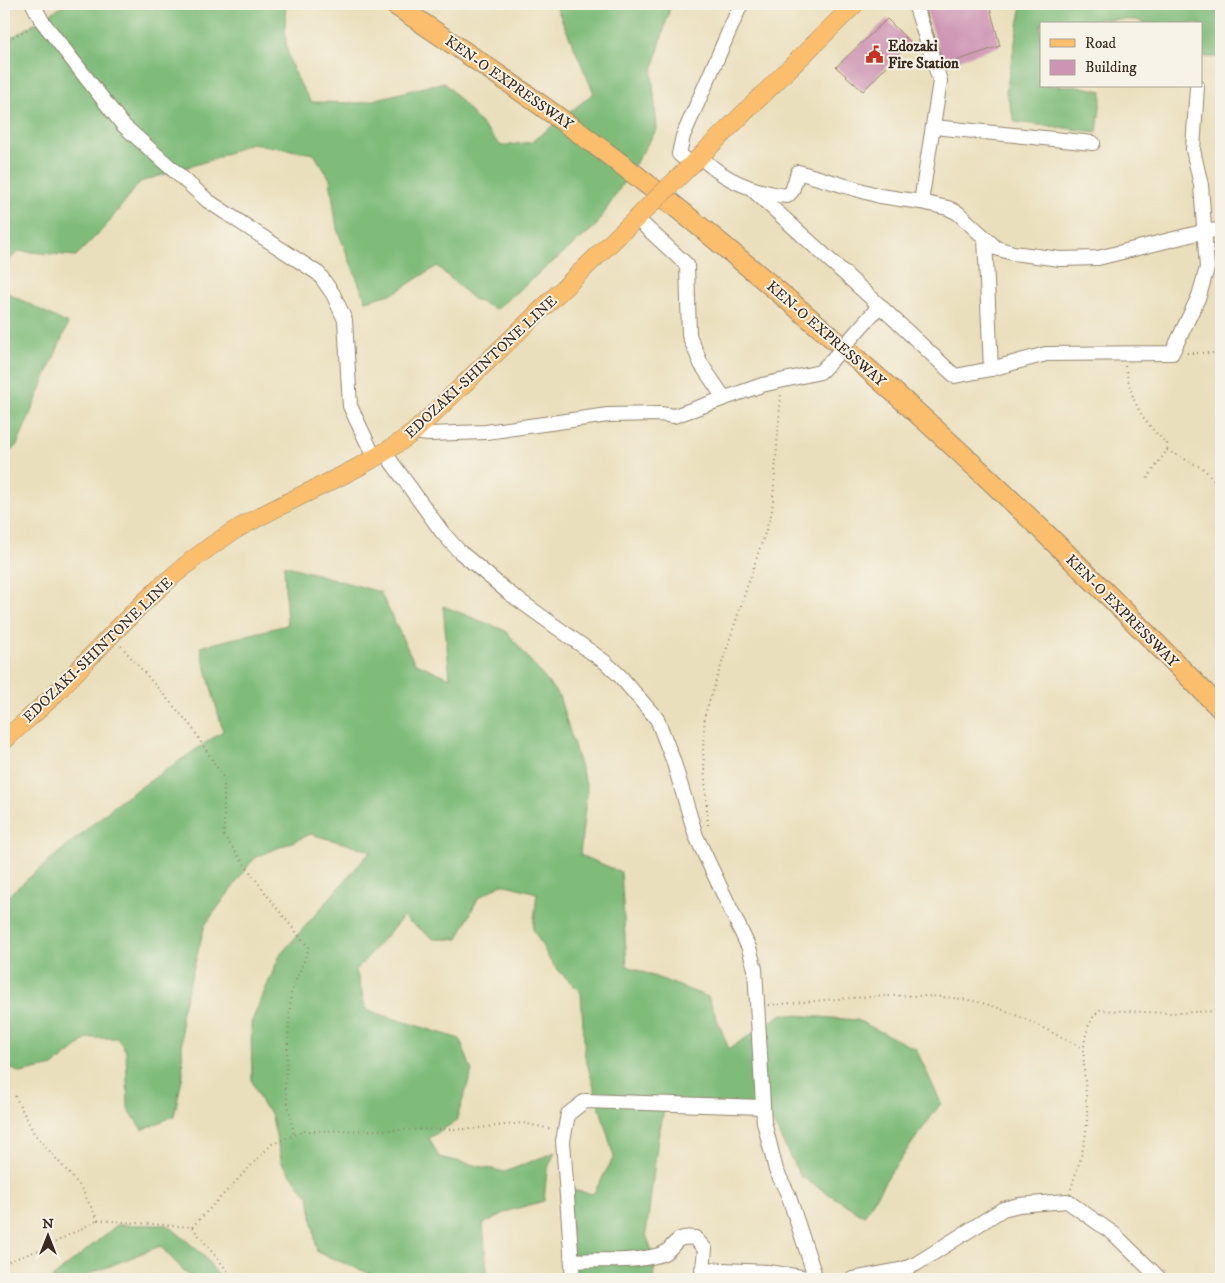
<svg xmlns="http://www.w3.org/2000/svg" width="1225" height="1283" font-family="'IM FELL DW Pica',serif">
	<style>
		.forest { fill: #7fbc7a; stroke: #5d734c }
		.building { fill: #cd94b4 }
		.lines { fill: none; stroke-linecap: round; stroke-linejoin: round }
		.minor-casing { stroke: #92846d; stroke-width: 16 }
		.major-casing { stroke: #92846d; stroke-width: 19 }
		.highway-casing { stroke: #92846d; stroke-width: 22 }
		.path { stroke: #92846d; stroke-width: 2; stroke-dasharray: 1 4; stroke-linecap: butt }
		.minor { stroke: #fff; stroke-width: 14 }
		.major { stroke: #fabe6d; stroke-width: 18 }
		.highway { stroke: #fabe6d; stroke-width: 20 }
		.minor-bridge-casing { stroke: #92846d; stroke-width: 16; stroke-linecap: butt }
		.major-bridge-casing { stroke: #92846d; stroke-width: 19; stroke-linecap: butt }
		.minor-bridge { stroke: #fff; stroke-width: 14 }
		.major-bridge { stroke: #fabe6d; stroke-width: 18 }
		.labels { text-anchor: middle; dominant-baseline: central; stroke-width: 4; stroke-linejoin: round; paint-order: stroke }
		.poi-label { font-size: 15px; font-weight: bold; fill: #3b2a1e; stroke: #f7f3e8; text-anchor: start }
		.street-label { font-size: 15px; fill: #3b2a1e; stroke: #f7f3e8 }
	</style>
	<rect width="100%" height="100%" fill="#f7f3e8"/>
	<filter id="ink" filterUnits="userSpaceOnUse"><feTurbulence type="fractalNoise" baseFrequency=".02" numOctaves="2"/><feDisplacementMap in="SourceGraphic" scale="10" xChannelSelector="R" yChannelSelector="G"/><feConvolveMatrix kernelMatrix="1 2 1 2 8 2 1 2 1" color-interpolation-filters="sRGB"/></filter>
	<filter id="wash" filterUnits="userSpaceOnUse"><feTurbulence type="fractalNoise" baseFrequency=".0096" numOctaves="4" result="noise"/><feDisplacementMap in="SourceGraphic" scale="20" xChannelSelector="R" yChannelSelector="G"/><feGaussianBlur stdDeviation="1.12" result="paint"/><feColorMatrix in="noise" values="0 0 0 0 0 0 0 0 0 0 0 0 0 0 0 0 0 1.4 0 .05"/><feComposite in="paint" operator="in"/></filter>
	<g filter="url(#wash)">
		<rect width="100%" height="100%" fill="#eadfbc"/>
		<g class="forest">
			<path d="M66,4h220c-3,44 1,60 25,98l50,1 83,-21 57,64 31,-4 62,-49 -39,-89h116l-19,69 5,56 -61,97 -100,83 -23,-10 -36,-33 -43,27 -28,8 -29,-72 -7,-50 -16,-25 -64,-11 -33,15 -77,24 -35,45 -29,29 -57,-5 -15,13v-222z"/>
			<polygon points="1022,4 1221,4 1221,57 1206,57 1201,54 1201,24 1149,24 1136,20 1098,19 1096,24 1041,24 1041,86 1077,86 1102,91 1097,132 1015,122 1006,92"/>
			<polygon points="4,291 68,324 17,445 4,458"/>
			<polygon points="284,565 380,592 414,662 450,678 443,606 506,631 559,696 587,788 580,855 621,872 627,966 708,997 729,1049 782,1014 857,1020 916,1049 941,1103 889,1175 864,1216 800,1176 767,1111 665,1106 658,1138 646,1234 655,1262 653,1279 569,1279 571,1190 593,1194 614,1157 585,1056 581,993 552,964 533,929 537,893 502,884 478,898 458,939 434,939 403,917 356,970 366,1010 460,1039 472,1071 456,1121 429,1138 439,1157 505,1172 555,1152 547,1170 544,1201 511,1210 483,1224 487,1272 501,1279 383,1279 317,1252 309,1197 282,1163 271,1113 263,1106 252,1081 251,1023 280,955 371,851 311,834 254,858 205,925 181,1015 183,1074 174,1116 142,1130 128,1108 126,1051 117,1038 88,1038 53,1066 21,1073 5,1066 7,1107 4,1139 4,899 119,802 223,731 200,647 287,625"/>
			<polygon points="117,1225 168,1225 203,1255 221,1279 192,1279 160,1246 77,1279 51,1279"/>
		</g>
		<g id="blocks">
			<g class="building">
				<polygon points="924,4 989,4 1000,46 944,65"/>
				<polygon points="887,19 910,42 863,91 836,67"/>
			</g>
		</g>
	</g>
	<g filter="url(#ink)">
		<use href="#blocks" fill-opacity="0" stroke="#92846d" stroke-width="1"/>
		<g class="lines">
			<defs>
				<g id="minor">
					<polyline points="33,4 42,21 123,125 208,201 319,274 333,294 345,320 350,406 375,459"/>
					<polyline points="915,4 940,81 921,202"/>
					<polyline points="934,127 1093,143"/>
					<path d="M700,156c23,24 54,36 87,40l5,-5 6,-19 82,24 41,6 27,6 10,5 38,35 17,5 47,6 38,-1 108,-27 15,-1"/>
					<polyline points="691,164 679,154 683,136 741,4"/>
					<polyline points="754,191 879,305"/>
					<polyline points="637,219 687,265 689,335 701,364 724,398"/>
					<polyline points="985,238 991,369"/>
					<polyline points="874,312 879,305 955,376 991,369 1046,354 1172,353 1199,296 1207,268 1201,185 1193,150 1197,86"/>
					<polyline points="414,432 428,434 486,432 608,415 660,414 674,416 762,385 820,372 831,361"/>
					<polyline points="385,453 442,532 459,551 509,593 605,662 620,676 657,719 673,760 696,836 749,948 755,969 764,1122 776,1170 788,1194 816,1279"/>
					<path d="M572,1261c29,-2 59,2 87,-6 17,-4 12,-21 36,-17l10,11 -3,30"/>
					<polyline points="702,1269 768,1272 815,1279"/>
					<polyline points="573,1279 563,1141 568,1114 585,1101 763,1107"/>
					<polyline points="852,1279 904,1269 916,1264 1003,1209 1019,1205 1067,1201 1114,1234 1160,1279"/>
				</g>
				<g id="major">
					<polyline points="687,169 855,4"/>
					<path d="M4,741c16,-16 34,-30 50,-46 56,-58 109,-120 178,-163 60,-36 126,-58 182,-100l231,-222"/>
				</g>
				<path id="highway" d="M394,4c98,66 196,133 288,208 126,102 249,210 365,323 59,57 116,116 174,174"/>
			</defs>
			<use href="#minor" class="minor-casing"/>
			<use href="#major" class="major-casing"/>
			<use href="#highway" class="highway-casing"/>
			<g class="path">
				<polyline points="4,42 31,27"/>
				<polyline points="1187,353 1221,353"/>
				<path d="M1125,366c8,38 14,51 42,78v6l-20,29"/>
				<polyline points="1167,450 1204,469 1221,488"/>
				<polyline points="121,646 191,726 224,779 224,836 275,906 309,948 291,993 285,1088 294,1135"/>
				<polyline points="708,825 703,749 705,714 772,512 781,394"/>
				<path d="M769,1005c64,-5 152,-17 213,-2 35,9 69,30 101,45"/>
				<polyline points="15,1096 34,1133 80,1186 98,1220 192,1227 234,1279"/>
				<path d="M1071,1189c7,-23 16,-47 16,-72 1,-31 -14,-85 13,-107l71,3 50,-2"/>
				<polyline points="192,1227 272,1144 304,1131 470,1129 523,1123 551,1129"/>
				<polyline points="4,1263 44,1248 98,1220"/>
			</g>
			<use href="#minor" class="minor"/>
			<use href="#major" class="major"/>
			<use href="#highway" class="highway"/>
			<defs>
				<polyline id="minor-bridge" points="831,361 874,312"/>
				<polyline id="major-bridge" points="645,210 687,169"/>
			</defs>
			<use href="#minor-bridge" class="minor-bridge-casing"/>
			<use href="#major-bridge" class="major-bridge-casing"/>
			<use href="#minor-bridge" class="minor-bridge"/>
			<use href="#major-bridge" class="major-bridge"/>
		</g>
	</g>
	<defs>
		<symbol id="civic-bare" viewBox="-9 -9 18 18"><path d="M-.6-6.5H3V-4.5H.6V-3L4-1V1h2V6H-6V1h2V-1L-.6-3ZM-1.2 2.5V6h2.4V2.5Z" fill="#c8321e" stroke="#f7f3e8" stroke-width="2.5" paint-order="stroke"/></symbol>
	</defs>
	<g fill-rule="evenodd">
		<use href="#civic-bare" x="862" y="42" width="25" height="25"/>
	</g>
	<g class="labels">
		<g class="poi-label">
			<text x="888" y="46">Edozaki<tspan x="888" dy="17">Fire Station</tspan></text>
		</g>
		<g class="street-label">
			<text transform="translate(509 83) rotate(35)">KEN-O EXPRESSWAY</text>
			<text transform="translate(826 334) rotate(41)">KEN-O EXPRESSWAY</text>
			<text transform="translate(481 367) rotate(-43)">EDOZAKI-SHINTONE LINE</text>
			<text transform="translate(1122 611) rotate(45)">KEN-O EXPRESSWAY</text>
			<text transform="translate(98 650) rotate(-44)">EDOZAKI-SHINTONE LINE</text>
		</g>
	</g>
	<rect width="1225" height="1283" fill="none" stroke="#f7f3e8" stroke-width="20"/>
	<rect x="1040" y="22" width="162" height="65" fill="#f7f3e8" stroke="#aca397"/>
	<rect x="1050" y="39" width="25" height="8" fill="#fabe6d" stroke="#aca397"/>
	<text x="1085" y="48" font-size="15" fill="#3b2a1e">Road</text>
	<rect x="1050" y="60" width="25" height="15" fill="#cd94b4" stroke="#aca397"/>
	<text x="1085" y="72" font-size="15" fill="#3b2a1e">Building</text>
	<g transform="translate(48 1236)" stroke="#f7f3e8" stroke-width="4" paint-order="stroke">
	<path d="M0-4L9 19L0 12L-9 19Z" fill="#3b2a1e"/>
	<text y="-8" font-size="14" font-weight="bold" text-anchor="middle" fill="#3b2a1e">N</text>
	</g>
</svg>
